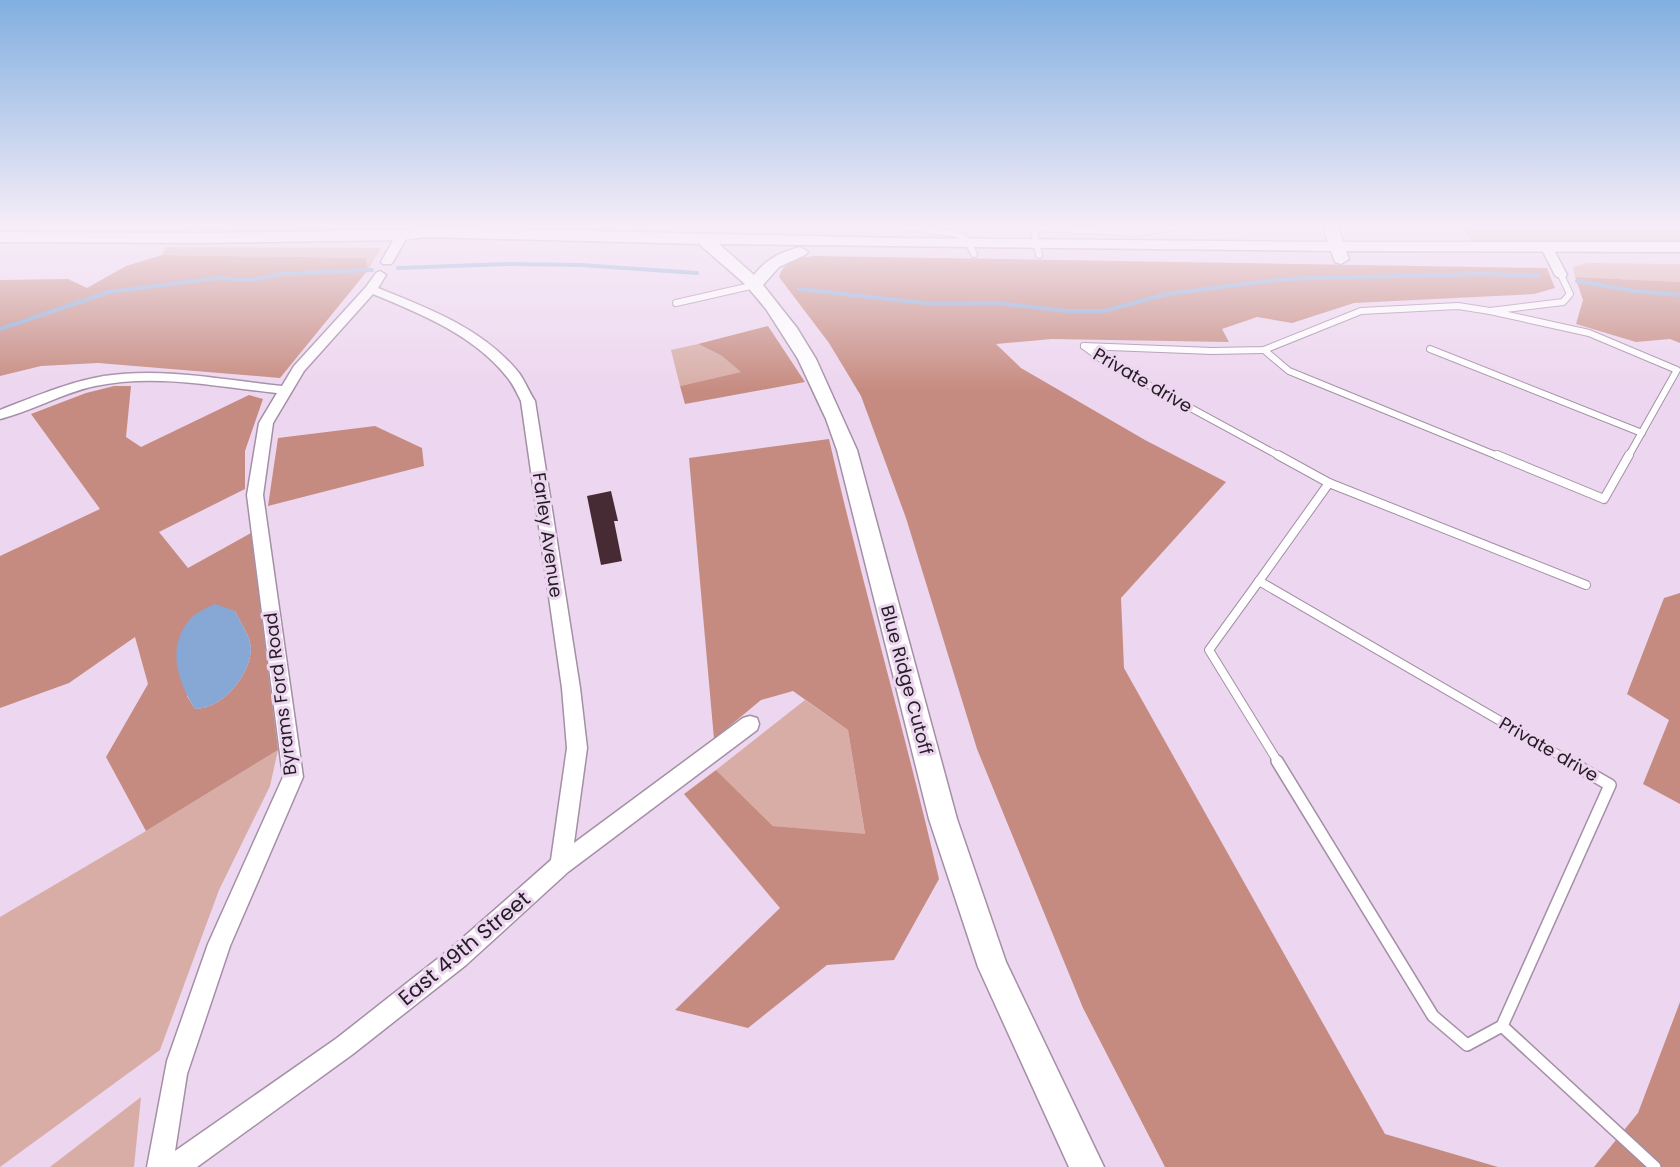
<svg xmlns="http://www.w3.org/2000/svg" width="1680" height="1167" font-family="Poppins,sans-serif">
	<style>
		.green { fill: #d7ada5 }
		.forest { fill: #c68b80; fill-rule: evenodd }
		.water { fill: #87a8d4 }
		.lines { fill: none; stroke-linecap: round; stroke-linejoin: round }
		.stream { stroke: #87a8d4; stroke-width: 4 }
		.building { fill: #462b34 }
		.service-far2-casing { stroke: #a48fa6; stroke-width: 8 }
		.service-far1-casing { stroke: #a48fa6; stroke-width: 10 }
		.service-casing { stroke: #a48fa6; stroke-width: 14 }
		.minor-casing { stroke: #a48fa6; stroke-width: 3 }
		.secondary-casing { stroke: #a48fa6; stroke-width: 3 }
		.service-far2 { stroke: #fff; stroke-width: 6 }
		.service-far1 { stroke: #fff; stroke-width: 8 }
		.service { stroke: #fff; stroke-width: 11 }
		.minor { fill: #fff; fill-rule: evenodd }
		.secondary { fill: #fff; fill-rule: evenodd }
		.labels { text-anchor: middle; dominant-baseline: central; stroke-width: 6; stroke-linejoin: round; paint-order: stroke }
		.street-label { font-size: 18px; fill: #241c25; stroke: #edd6ef }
		.near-street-label { font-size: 21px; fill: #241c25; stroke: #edd6ef }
	</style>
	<rect width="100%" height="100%" fill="#edd6ef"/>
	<g class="green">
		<polygon points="625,226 621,229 595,231 430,227 248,230 132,227"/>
		<polygon points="1461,226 1680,226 1680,242 1473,243"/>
		<polygon points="166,247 381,248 368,270 365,258 162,255"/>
		<polygon points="1587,263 1680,264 1680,282 1575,277 1573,267"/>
		<polygon points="698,344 722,356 742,372 680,386 671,350"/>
		<polygon points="805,700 848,730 865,835 773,826 716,770"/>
		<polygon points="278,750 270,786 219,890 160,1050 0,1167 0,917 146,831"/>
		<polygon points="141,1097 134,1167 50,1167"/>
	</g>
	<g class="forest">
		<polygon points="162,255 366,258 368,270 280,378 98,363 41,366 0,376 0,280 68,279 87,288 126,266"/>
		<path d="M814,256l733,12 8,20 -21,6 -180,9 -62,20 -35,-6 -35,12 7,13 -177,-3 -56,5 25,24 124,72 81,42 -105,116 3,70 261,466 113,33h-333l-82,-159 -106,-259 -71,-231 -45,-122 -32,-53 -50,-66c5,-17 19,-19 35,-21z"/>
		<polygon points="1575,277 1680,282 1680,343 1670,339 1636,342 1576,324 1583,300"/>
		<polygon points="768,326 805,382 685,404 680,386 741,372 722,356 698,344"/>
		<path d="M114,386h17l-5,51 15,10 108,-52 14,4 -18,52v38l-86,43 29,36 63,-35 27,217 -132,81 -40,-74 42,-73 -13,-47 -66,46 -69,25v-152l100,-47 -69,-95 55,-21zM235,611c5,11 16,26 16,38 -1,27 -29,60 -56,60l-8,-13z"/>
		<polygon points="375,426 422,448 424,466 268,506 278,438"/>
		<path d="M829,439c34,148 76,293 110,440l-45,81 -67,5 -79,63 -73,-18 105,-102 -96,-114 32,-24 57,56 92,8 -17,-104 -55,-39 -32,9 -47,39 -25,-281z"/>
		<polygon points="1680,593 1680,804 1643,784 1669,720 1627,694 1664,598"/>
		<polygon points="1680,1002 1680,1167 1594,1167 1638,1113"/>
	</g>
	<path class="water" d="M215,604l20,7c5,11 16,26 16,38 -1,27 -29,60 -56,60 -18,-29 -29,-63 -4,-91 6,-6 16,-10 24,-14z"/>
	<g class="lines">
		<g class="stream">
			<polyline points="398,268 507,264 581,265 697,273"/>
			<polyline points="1577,281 1634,291 1680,295"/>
			<polyline points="799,289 933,304 997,303 1067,311 1104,311 1167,294 1283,279 1483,274 1540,276"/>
			<polyline points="0,329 109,292 218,278 252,280 282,274 372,270"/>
		</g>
	</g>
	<polygon class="building" points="611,491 618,521 614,521 622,561 601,565 587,496"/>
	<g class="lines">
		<defs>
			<g id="service-far2">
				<polyline points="898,226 957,234 967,240 974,254"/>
				<polyline points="1039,255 1034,231 1041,228 1138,233 1177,226"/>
				<polyline points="676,303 755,285"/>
				<polyline points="1490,311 1589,333 1677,370 1628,457"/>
				<polyline points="1084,346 1104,361 1281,457"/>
				<polyline points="1084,346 1212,351 1264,350 1361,311 1458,306 1490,311 1563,302 1570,294 1561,275"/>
				<polyline points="1430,349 1642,433"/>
				<polyline points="1264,350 1289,371 1500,457"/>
			</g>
			<g id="service-far1">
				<polyline points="1278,455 1329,483 1586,585"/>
				<polyline points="1497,455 1604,499 1629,455"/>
				<polyline points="1259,581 1571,762"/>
				<polyline points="1259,581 1209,650 1278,762"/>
				<polyline points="1259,581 1329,483"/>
			</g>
			<g id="service">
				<polyline points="1277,761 1433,1016 1467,1045 1502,1026 1610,785 1568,761"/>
				<polyline points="1502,1026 1655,1167"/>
			</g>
			<g id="minor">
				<polygon points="402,232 408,235 393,262 391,264 383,264 381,262 396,235"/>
				<polygon points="1547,245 1553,248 1567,275 1565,277 1557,277 1555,275 1541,248"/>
				<path d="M380,271l6,4 -8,13c50,20 106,41 141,85 6,8 10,19 16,28l45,287 7,60 -13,95 169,-125 7,-2 7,2 2,6 -2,6 -189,142 -102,93 -113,89 -156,113h-50l20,-106 41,-117 75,-167 -36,-282 12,-72 18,-30c-59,-6 -122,-20 -182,-7 -33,7 -63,25 -95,33v-9c34,-13 68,-28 104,-34 59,-9 120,4 178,10l12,-20 72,-79 10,-14zM373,294c48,20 101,41 134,83 6,7 10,16 14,24l41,287 5,60 -16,112 -101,89 -113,89 -162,113 12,-77 43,-128 73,-169 -40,-282 10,-72 31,-52z"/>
			</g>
			<path id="secondary" d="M1323,226h15l5,16h337v10l-334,-1 3,8 -8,5 -6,-2 -4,-11 -612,-7 35,31c12,-16 27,-23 46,-28l8,5 -3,3 -26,12 -16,18 34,43 19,31 41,91 100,369 49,143 98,205h-35l-91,-200 -49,-148 -92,-369 -11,-31 -28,-60 -32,-50 -21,-25 -46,-40 -272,-7 -25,3 -206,3 -196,-1v-10l196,1 206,-3 25,-3 470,11 431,4z"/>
		</defs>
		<use href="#service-far2" class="service-far2-casing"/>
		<use href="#service-far1" class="service-far1-casing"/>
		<use href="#service" class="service-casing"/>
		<use href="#minor" class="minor-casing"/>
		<use href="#secondary" class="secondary-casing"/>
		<use href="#service-far2" class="service-far2"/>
		<use href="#service-far1" class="service-far1"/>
		<use href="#service" class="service"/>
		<use href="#minor" class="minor"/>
		<use href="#secondary" class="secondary"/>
	</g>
	<linearGradient id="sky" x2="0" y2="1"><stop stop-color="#81afe0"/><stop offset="0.58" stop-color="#f7edf8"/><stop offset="1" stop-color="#f7edf8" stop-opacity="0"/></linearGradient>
	<rect width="1680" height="390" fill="url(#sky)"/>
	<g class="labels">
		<g class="street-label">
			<text transform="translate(1143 380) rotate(30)">Private drive</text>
			<text transform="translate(548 535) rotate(82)">Farley Avenue</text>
			<text transform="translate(907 680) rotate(75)">Blue Ridge Cutoff</text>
			<text transform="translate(280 694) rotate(-97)">Byrams Ford Road</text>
			<text transform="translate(1549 749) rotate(30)">Private drive</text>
		</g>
		<g class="near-street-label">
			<text transform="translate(464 948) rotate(-40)">East 49th Street</text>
		</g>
	</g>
</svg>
